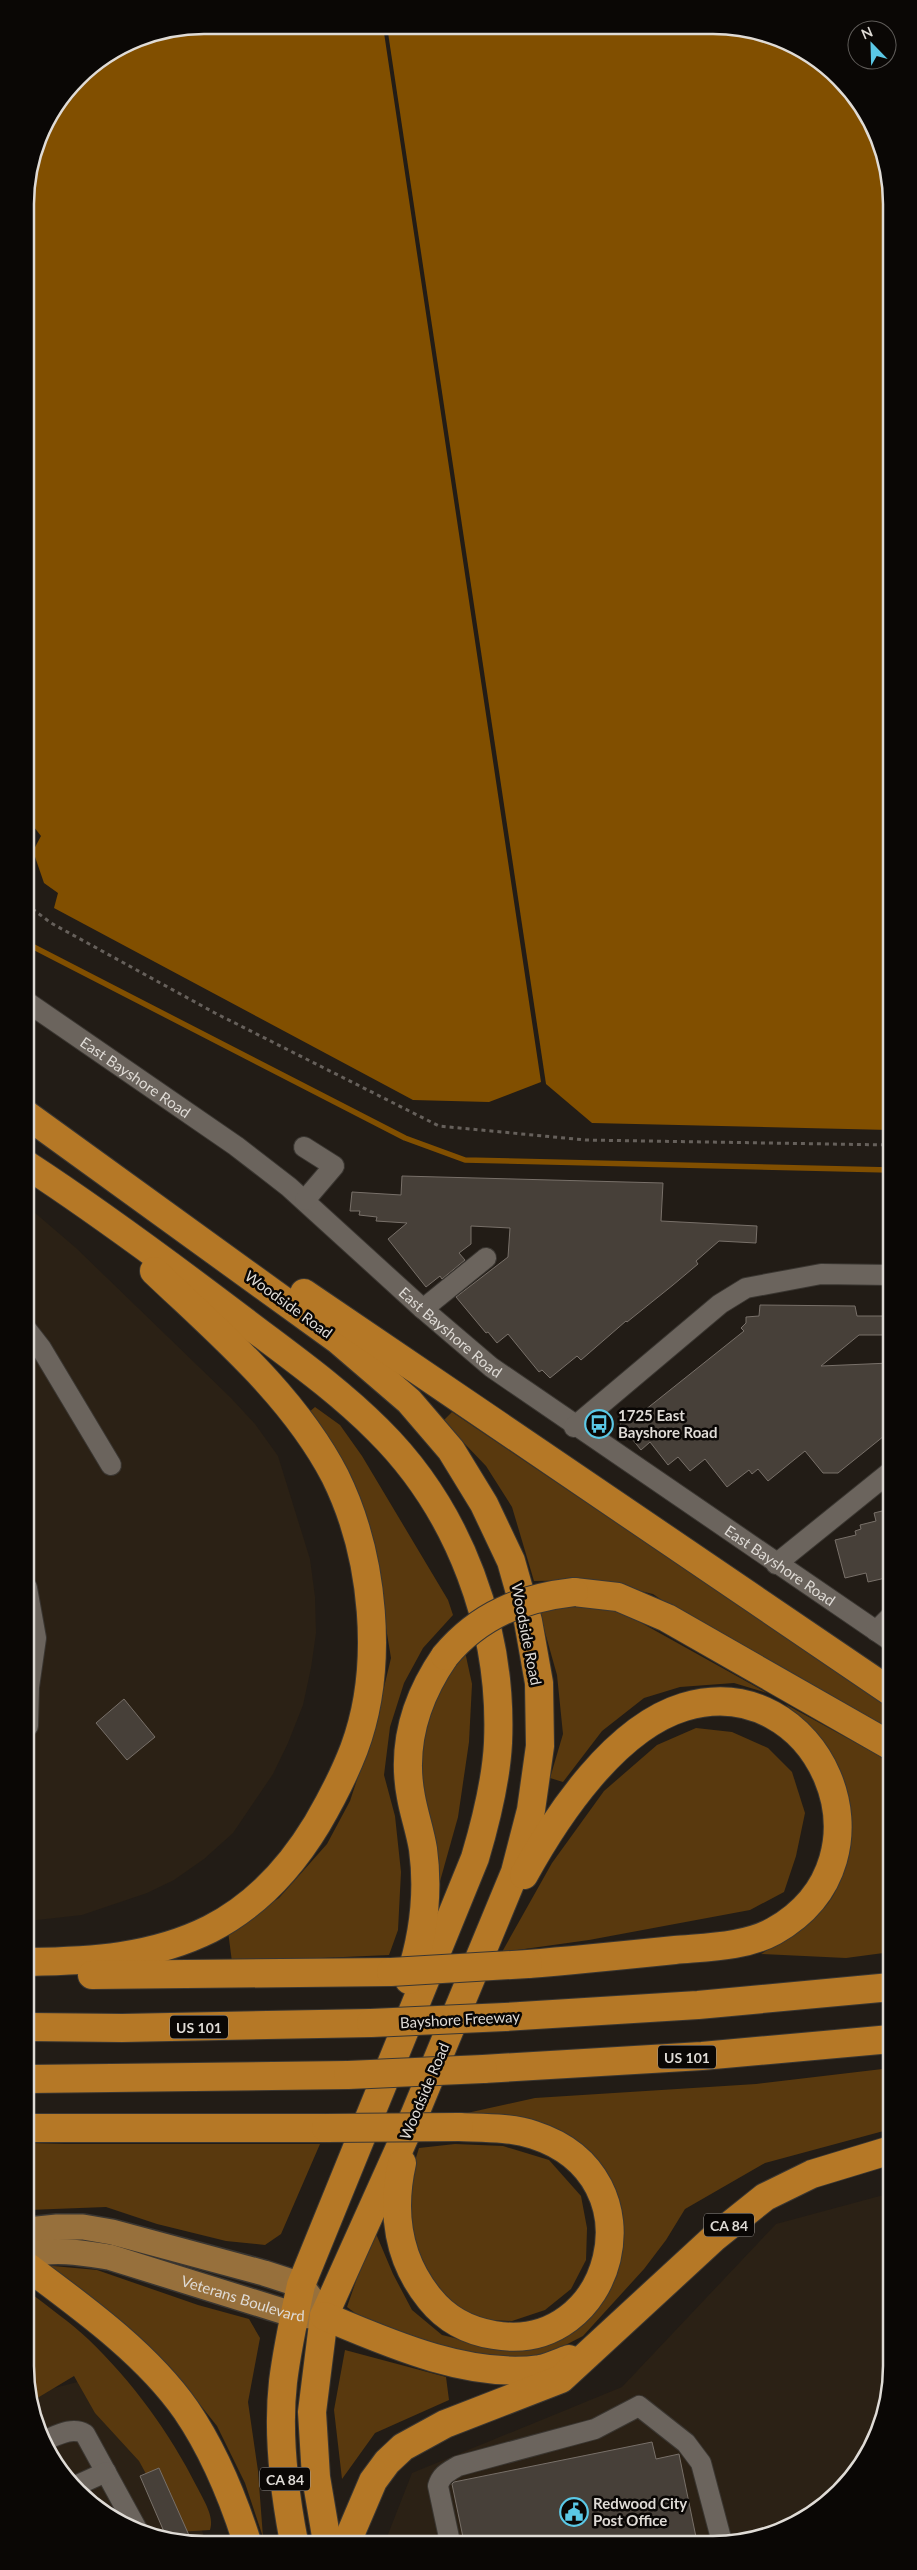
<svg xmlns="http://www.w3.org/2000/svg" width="917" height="2570" font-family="Lato,sans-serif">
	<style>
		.built { fill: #2b2115 }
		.green { fill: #59390e }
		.water { fill: #814f00 }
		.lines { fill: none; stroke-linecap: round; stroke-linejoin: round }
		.stream { stroke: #814f00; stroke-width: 5.5 }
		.building { fill: #474039; stroke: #787069 }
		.minor-casing { stroke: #3a3631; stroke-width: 22 }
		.major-casing { stroke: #3a3631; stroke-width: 28 }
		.highway-casing { stroke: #3a3631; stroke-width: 30 }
		.path { stroke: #66605b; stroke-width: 3; stroke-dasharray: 4 4; stroke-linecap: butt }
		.minor { stroke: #6b645d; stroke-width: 20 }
		.major { stroke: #97703c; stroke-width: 25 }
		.highway { stroke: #b57826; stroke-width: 28 }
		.highway-bridge-casing { stroke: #3a3631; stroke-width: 30; stroke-linecap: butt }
		.highway-bridge { stroke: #b57826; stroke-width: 28 }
		.labels { text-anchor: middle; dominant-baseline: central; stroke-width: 5; stroke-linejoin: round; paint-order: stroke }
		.shield { fill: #0a0705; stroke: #9f9b97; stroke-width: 1 }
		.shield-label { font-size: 14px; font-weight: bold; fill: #dfdbd6 }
		.street-label { font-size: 15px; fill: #dfdbd6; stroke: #0a0705 }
		.poi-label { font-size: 15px; font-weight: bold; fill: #dfdbd6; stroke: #0a0705; text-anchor: start }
		.rim { fill: none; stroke: #dfdbd6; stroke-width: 2.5 }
	</style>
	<rect width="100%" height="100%" fill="#221c16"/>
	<g class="built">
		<polygon points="27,1206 76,1248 231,1398 255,1424 278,1456 310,1559 315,1597 316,1633 311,1668 303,1705 288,1743 273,1774 233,1833 204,1859 174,1880 147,1893 82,1915 28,1921"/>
		<polygon points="891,2193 892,2378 879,2434 848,2484 803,2521 748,2542 385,2542 412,2473 622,2387 776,2224"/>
		<polygon points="104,2375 161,2438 207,2542 169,2542 124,2526 78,2493 49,2455 28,2401 28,2395"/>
	</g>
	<g class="green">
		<polygon points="315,1407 340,1425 362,1456 448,1600 453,1615 423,1648 404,1683 390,1727 384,1775 395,1816 401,1872 398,1930 389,1955 232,1962 228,1931 279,1898 327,1844 350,1801 375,1725 391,1658 378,1579 308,1413"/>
		<polygon points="452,1412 891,1708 891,1735 701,1627 653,1594 593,1580 534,1581 512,1507 486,1466 443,1421"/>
		<polygon points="566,1604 611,1606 767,1693 734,1683 680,1687 644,1698 602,1731 563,1782 550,1778 563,1734 557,1675 539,1611"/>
		<polygon points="464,1647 472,1684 469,1742 458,1817 437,1892 417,1799 423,1716"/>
		<path d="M785,1704l106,58v190l-45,6 -85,-4c24,-15 60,-35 73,-60 4,-7 6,-15 8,-22 23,-68 -3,-125 -57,-168z"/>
		<polygon points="696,1728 732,1732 768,1748 792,1772 805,1813 796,1856 784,1892 750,1910 589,1940 502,1952 552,1863 604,1791 657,1745"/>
		<polygon points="891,2068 891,2129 765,2163 685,2209 666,2240 644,2269 583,2336 548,2354 499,2359 399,2335 359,2316 347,2307 374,2229 393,2274 412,2310 442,2335 509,2351 553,2338 602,2293 613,2197 529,2121 467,2113 535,2098 756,2084"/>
		<polygon points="28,2143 66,2144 320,2144 281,2234 265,2245 226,2241 157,2224 106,2207 28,2210"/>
		<polygon points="455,2144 503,2146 549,2160 581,2196 587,2228 586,2260 571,2289 545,2310 512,2321 471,2319 419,2274 406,2190 419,2148"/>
		<polygon points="42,2265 97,2270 198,2305 249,2319 260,2338 248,2402 258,2471 263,2537 245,2483 217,2426 170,2367 129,2328"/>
		<path d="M28,2291c20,16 42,31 60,48 44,42 82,94 109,148 6,12 18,30 13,43l-32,2 -39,-71 -44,-48 -21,-37 -45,27z"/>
		<polygon points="345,2350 446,2377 449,2400 375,2433 342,2479 334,2410"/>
	</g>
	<g class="water">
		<polygon points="204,25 383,26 541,1082 489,1102 413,1100 54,908 58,893 44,883 33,851 41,836 26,817 25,192 44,124 86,70 136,38"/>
		<polygon points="387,26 748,28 802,49 840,78 868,115 889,169 890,1130 592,1123 546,1084"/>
	</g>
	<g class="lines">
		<polyline class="stream" points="26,943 405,1138 465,1160 890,1170"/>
	</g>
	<g class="building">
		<polygon points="402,1176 663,1183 661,1221 757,1226 756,1243 719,1241 696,1261 698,1264 673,1285 627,1322 626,1321 581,1360 577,1356 550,1378 542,1370 539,1372 508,1334 497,1343 488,1332 486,1333 456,1297 508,1257 510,1228 471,1226 471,1244 459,1253 465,1260 442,1279 440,1276 426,1287 388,1239 407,1223 376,1221 377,1217 359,1215 360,1211 350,1211 352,1192 401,1195"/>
		<polygon points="760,1305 855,1306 857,1316 890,1316 890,1335 859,1335 821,1366 890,1363 890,1435 884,1436 838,1473 823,1473 805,1451 768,1481 758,1469 752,1474 749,1470 727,1487 705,1459 690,1471 678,1457 668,1465 650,1442 641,1450 620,1424 632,1414 635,1418 744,1331 741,1328 746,1323 746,1317 759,1316"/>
		<polygon points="890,1509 890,1577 868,1582 866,1573 845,1578 835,1540 856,1535 855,1531 861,1529 860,1525 876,1521 874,1513"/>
		<polygon points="124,1699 155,1737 127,1760 96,1723"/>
		<polygon points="652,2442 656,2459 679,2454 697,2542 464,2542 452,2484 454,2482"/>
		<polygon points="159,2468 192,2542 168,2541 140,2476"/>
	</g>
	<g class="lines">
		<defs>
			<g id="minor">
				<path id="s1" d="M27,1002l209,144 53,41 134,122 68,58 400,274"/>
				<polyline points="304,1147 334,1166 305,1200"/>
				<polyline points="423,1309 486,1258"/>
				<polyline points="27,1330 41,1348 111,1465"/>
				<polyline points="574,1427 720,1304 746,1288 821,1274 890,1275"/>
				<polyline points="776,1564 890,1472"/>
				<polyline points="27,1588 36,1638 29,1687 28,1726"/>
				<polyline points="876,1631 891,1616"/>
				<path d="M43,2441c13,-5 29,-15 42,-7l53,97"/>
				<polyline points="73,2487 106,2472"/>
				<path d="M450,2542l-12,-56c3,-11 10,-14 20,-20l137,-37 44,-23 47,37 15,20 21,79"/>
			</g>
			<g id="major">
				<polyline points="28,2230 57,2227 83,2227 112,2232 264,2273 301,2285 324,2316"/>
				<path id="s2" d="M28,2255c27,-7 55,-2 81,2l186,58 19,1"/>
			</g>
			<g id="highway">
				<polyline points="27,1115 338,1340 409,1401 451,1450 484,1504 511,1561 528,1621 539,1683 540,1746 531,1810 515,1872 414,2116 324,2316 312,2412 316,2477 327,2542"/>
				<path d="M27,1165c75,49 146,102 217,156 46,35 93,68 134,109 82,81 125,199 120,313 -2,39 -12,78 -23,115l-174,427c-7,32 -14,64 -18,97 -6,53 1,108 11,160"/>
				<polyline points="304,1293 891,1692"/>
				<polyline points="574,1592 618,1597 667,1618 891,1746"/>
				<path d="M524,1875c33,-60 91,-147 160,-168 133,-40 219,151 90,224 -29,16 -67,16 -99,19 -49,5 -98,10 -147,14"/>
				<path d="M28,1962c63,-1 124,-4 182,-33 45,-23 81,-62 107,-105 14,-24 27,-49 37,-75 31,-83 20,-194 -19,-273 -42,-81 -116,-143 -181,-205"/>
				<polyline points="92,1975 391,1972"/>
				<path d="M409,1980c14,-42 20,-87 14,-131 -3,-18 -9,-35 -12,-52 -10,-52 5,-99 34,-141"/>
				<polyline points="505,2017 698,2005 891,1987"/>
				<polyline points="28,2027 122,2028 371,2023"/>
				<polyline points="483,2069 702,2056 891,2039"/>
				<polyline points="28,2079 348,2075"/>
				<polyline points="28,2128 326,2128"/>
				<path d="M402,2163c-11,49 -4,97 28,136 16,20 39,32 64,36 118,21 169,-158 40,-200 -24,-8 -51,-7 -75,-8"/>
				<path d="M28,2267c55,41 119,87 158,143 28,41 46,85 61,132"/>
				<path d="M324,2316c64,27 145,63 216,53 10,-2 20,-7 29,-10"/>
				<polyline points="347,2542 373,2481 387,2462 403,2447 445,2424 561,2379 715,2237 765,2197 812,2174 891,2150"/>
			</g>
		</defs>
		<use href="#minor" class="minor-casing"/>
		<use href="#major" class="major-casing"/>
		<use href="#highway" class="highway-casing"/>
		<polyline class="path" points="26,904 51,923 215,1013 439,1126 585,1140 890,1145"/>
		<use href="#minor" class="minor"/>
		<use href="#major" class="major"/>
		<use href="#highway" class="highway"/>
		<defs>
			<g id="highway-bridge">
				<path d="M445,1656c34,-41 77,-58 129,-64"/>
				<polyline points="391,1972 528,1964"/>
				<polyline points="371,2023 505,2017"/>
				<polyline points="348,2075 483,2069"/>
				<polyline points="326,2128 459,2127"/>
			</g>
		</defs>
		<use href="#highway-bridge" class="highway-bridge-casing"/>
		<use href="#highway-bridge" class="highway-bridge"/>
	</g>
	<defs>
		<symbol id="bus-ring" viewBox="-11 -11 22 22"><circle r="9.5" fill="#0a0705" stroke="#5bc8e6" stroke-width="1.5"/><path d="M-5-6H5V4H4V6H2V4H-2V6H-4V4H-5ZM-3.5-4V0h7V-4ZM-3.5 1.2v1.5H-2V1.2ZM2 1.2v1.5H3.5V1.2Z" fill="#5bc8e6"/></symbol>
		<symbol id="civic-ring" viewBox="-11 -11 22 22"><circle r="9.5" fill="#0a0705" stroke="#5bc8e6" stroke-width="1.5"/><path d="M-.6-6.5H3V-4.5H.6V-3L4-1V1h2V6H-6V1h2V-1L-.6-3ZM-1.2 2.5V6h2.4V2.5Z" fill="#5bc8e6"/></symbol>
	</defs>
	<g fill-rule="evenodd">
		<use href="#bus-ring" x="583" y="1408" width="32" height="32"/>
		<use href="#civic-ring" x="558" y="2496" width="32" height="32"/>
	</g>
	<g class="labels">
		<g class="shield">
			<rect x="170" y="2015.5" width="58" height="23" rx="4"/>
			<rect x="658" y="2045.5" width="58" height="23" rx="4"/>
			<rect x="704" y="2213.5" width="50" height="23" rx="4"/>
			<rect x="260" y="2467.5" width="50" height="23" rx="4"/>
		</g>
		<g class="shield-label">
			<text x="199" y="2027">US 101</text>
			<text x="687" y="2057">US 101</text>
			<text x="729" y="2225">CA 84</text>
			<text x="285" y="2479">CA 84</text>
		</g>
		<g class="street-label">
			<text stroke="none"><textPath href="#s1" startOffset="132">East Bayshore Road</textPath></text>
			<text transform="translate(289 1304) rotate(36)">Woodside Road</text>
			<text stroke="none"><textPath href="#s1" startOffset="538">East Bayshore Road</textPath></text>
			<text stroke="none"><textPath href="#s1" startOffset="942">East Bayshore Road</textPath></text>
			<text transform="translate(527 1634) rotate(79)">Woodside Road</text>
			<text transform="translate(460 2019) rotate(-3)">Bayshore Freeway</text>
			<text transform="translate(424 2091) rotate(-67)">Woodside Road</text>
			<text stroke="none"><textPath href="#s2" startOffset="222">Veterans Boulevard</textPath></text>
		</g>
		<g class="poi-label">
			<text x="618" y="1415">1725 East<tspan x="618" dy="17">Bayshore Road</tspan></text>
			<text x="593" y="2503">Redwood City<tspan x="593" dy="17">Post Office</tspan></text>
		</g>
	</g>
	<path d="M0 0H917V2570H0ZM204 34H713A170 170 0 0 1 883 204V2366A170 170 0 0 1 713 2536H204A170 170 0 0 1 34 2366V204A170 170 0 0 1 204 34Z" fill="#0a0705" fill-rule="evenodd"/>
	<path class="rim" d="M204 34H713A170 170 0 0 1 883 204V2366A170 170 0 0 1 713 2536H204A170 170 0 0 1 34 2366V204A170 170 0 0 1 204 34Z"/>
	<g transform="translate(872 45) rotate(337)"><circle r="24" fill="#0a0705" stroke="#5f5c59"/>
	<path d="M0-4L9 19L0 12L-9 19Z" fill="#5bc8e6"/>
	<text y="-8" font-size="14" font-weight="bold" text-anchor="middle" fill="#dfdbd6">N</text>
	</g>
</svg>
